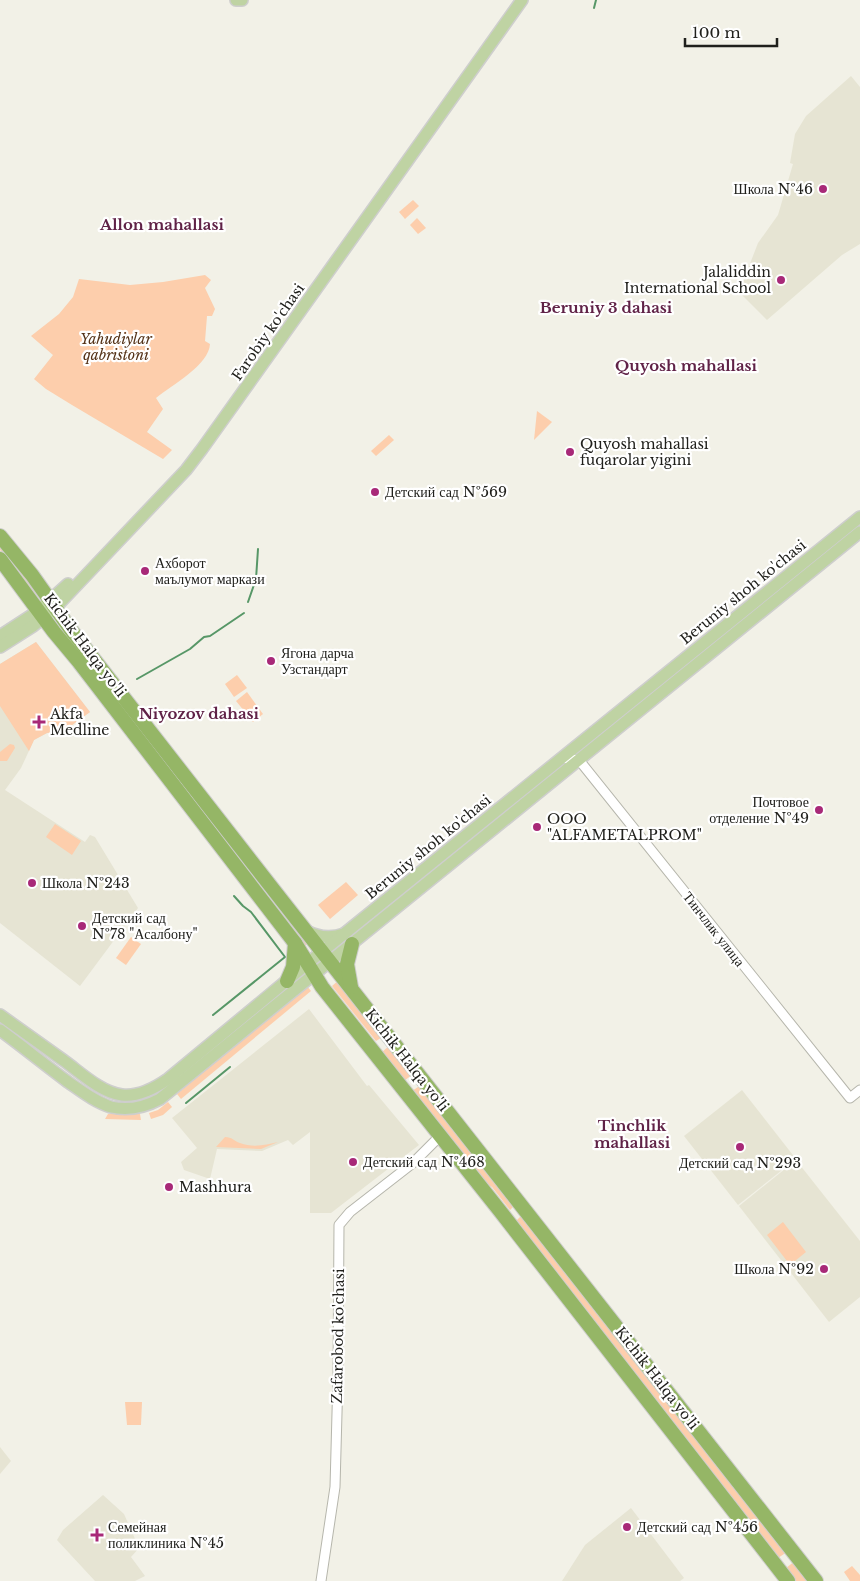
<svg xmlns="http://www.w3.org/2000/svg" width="860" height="1581" font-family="'Libre Baskerville',serif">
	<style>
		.built { fill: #e6e4d3 }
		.green { fill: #fdceac }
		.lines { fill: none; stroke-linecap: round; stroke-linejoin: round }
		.stream { stroke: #579767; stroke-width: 2 }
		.minor-casing { stroke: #b6b6ac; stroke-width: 11 }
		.major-casing { stroke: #cececd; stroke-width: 14 }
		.highway-casing { stroke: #cececd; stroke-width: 16 }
		.minor { stroke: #fff; stroke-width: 9 }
		.major { stroke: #bfd3a3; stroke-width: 11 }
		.highway { stroke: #95b666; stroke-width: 14 }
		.poi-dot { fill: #a82978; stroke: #fff; stroke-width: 2 }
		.labels { text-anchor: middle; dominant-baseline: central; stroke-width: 4.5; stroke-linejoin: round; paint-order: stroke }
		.poi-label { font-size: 14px; fill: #20201c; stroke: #fff; text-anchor: start }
		.street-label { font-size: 14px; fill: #20201c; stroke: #fff }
		.park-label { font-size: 14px; font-style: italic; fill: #543217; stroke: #fff }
		.neighbourhood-label { font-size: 15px; font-weight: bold; fill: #602247; stroke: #fff }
	</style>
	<rect width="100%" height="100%" fill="#f2f1e7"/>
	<g class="built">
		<polygon points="851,76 860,87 860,244 842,255 767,320 739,292 758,243 778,215 793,164 790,163 795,134 806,116"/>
		<polygon points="36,642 90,712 64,731 47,733 34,740 21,768 5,790 85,842 90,835 95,837 138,908 80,986 0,923 0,664"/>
		<polygon points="309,1009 367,1086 369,1085 419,1145 331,1213 310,1213 310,1132 293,1145 288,1140 262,1151 217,1149 210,1179 184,1170 181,1162 197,1148 172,1118"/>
		<polygon points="742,1090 796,1159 738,1205 684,1136"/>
		<polygon points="796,1160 860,1241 860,1297 829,1322 739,1206"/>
		<polygon points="0,1447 11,1461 0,1474"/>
		<polygon points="103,1495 124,1514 139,1548 131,1557 145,1576 135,1581 95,1581 57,1540 63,1530"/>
		<polygon points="631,1508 684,1578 680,1581 562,1581 585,1545"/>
	</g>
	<g class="green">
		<polygon points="413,200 419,206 405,219 399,212"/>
		<polygon points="417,218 426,228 418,234 410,225"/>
		<path d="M205,275l6,5 -6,8 10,21 -3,7h-5l-2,25 5,3c-1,21 -38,41 -54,54l7,11 -16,23 25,18 -9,9 -91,-54 -26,-16 -12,-10 19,-24 -22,-19 28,-22 14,-17 6,-18 51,6 33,-3z"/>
		<polygon points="537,411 552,422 534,440"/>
		<polygon points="389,435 394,440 376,456 371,451"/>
		<polygon points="0,544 40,594 37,597 0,550"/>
		<polygon points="36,642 90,712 64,731 47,733 34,740 29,751 0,706 0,664"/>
		<polygon points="237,675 247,688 234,697 225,684"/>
		<polygon points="247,692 263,714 253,722 236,701"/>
		<polygon points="10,744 14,745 15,748 7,761 0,761 0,752"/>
		<polygon points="55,824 81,841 72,855 46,837"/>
		<polygon points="222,833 309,943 304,946 221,834"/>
		<polygon points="346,882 358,895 330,919 318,905"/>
		<polygon points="131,937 141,944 126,965 116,958"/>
		<polygon points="339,980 384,1036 376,1041 332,986"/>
		<polygon points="307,986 311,991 181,1099 177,1094"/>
		<polygon points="390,1045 413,1074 404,1081 381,1053"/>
		<polygon points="421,1085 503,1188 503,1193 513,1207 510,1210 492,1187 486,1184 412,1091"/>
		<polygon points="168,1102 172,1107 163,1115 151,1119 149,1113 158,1110"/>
		<polygon points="108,1114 140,1114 141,1120 105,1119"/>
		<path d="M225,1137c7,0 9,4 15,6 13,5 26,2 38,-1l-17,7 -45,-2z"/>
		<polygon points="523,1214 787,1552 778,1558 515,1222"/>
		<polygon points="783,1222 806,1252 790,1265 767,1235"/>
		<polygon points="125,1402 142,1402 141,1425 127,1425"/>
		<polygon points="795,1561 810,1581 796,1581 786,1568"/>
		<polygon points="852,1566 860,1575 860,1581 850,1581 844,1572"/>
	</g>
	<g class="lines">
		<g class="stream">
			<polyline points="594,8 596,0"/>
			<polyline points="248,602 256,579 258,549"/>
			<polyline points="137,679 190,649 204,637 210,636 244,613"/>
			<polyline points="213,1015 285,957 251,912 243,906 234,896"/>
			<polyline points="186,1103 230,1067"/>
		</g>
		<defs>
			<g id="minor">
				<polyline points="562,758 579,760 850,1098 860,1090"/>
				<polyline points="321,1581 335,1487 338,1376 339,1225 350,1212 413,1163 440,1136"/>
			</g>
			<g id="major">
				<polyline points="236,0 242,0"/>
				<polyline points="0,636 38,611 68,584"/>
				<polyline points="0,647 33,626 55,608 186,470 202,449 522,0"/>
				<path d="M305,930c12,7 25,9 39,4"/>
				<path d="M0,1015c21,15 42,30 63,45 17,12 37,32 59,35 17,2 33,-7 46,-16l140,-116 552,-446"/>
				<path d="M0,1030c23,17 45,35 68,52 13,9 27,20 43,25 17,4 34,0 49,-8l700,-567"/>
			</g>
			<g id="highway">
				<polyline points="0,536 32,575 71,630 276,893 816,1581"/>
				<polyline points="0,559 54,632 79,662 295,943 322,987 500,1211 788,1581"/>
				<polyline points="287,981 293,967 295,943"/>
				<polyline points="351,987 347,964 352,944"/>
			</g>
		</defs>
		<use href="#minor" class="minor-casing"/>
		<use href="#major" class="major-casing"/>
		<use href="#highway" class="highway-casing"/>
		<use href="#minor" class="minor"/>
		<use href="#major" class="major"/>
		<use href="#highway" class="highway"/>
	</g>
	<g class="poi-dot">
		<circle cx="823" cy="189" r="5"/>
		<circle cx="781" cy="280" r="5"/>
		<circle cx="570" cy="452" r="5"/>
		<circle cx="375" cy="492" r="5"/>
		<circle cx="145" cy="571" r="5"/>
		<circle cx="271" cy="661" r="5"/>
		<path d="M36.5 714.5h5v5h5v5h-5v5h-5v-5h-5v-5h5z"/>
		<circle cx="819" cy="810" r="5"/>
		<circle cx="537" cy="827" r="5"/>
		<circle cx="32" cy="883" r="5"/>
		<circle cx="82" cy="926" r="5"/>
		<circle cx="740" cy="1147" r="5"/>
		<circle cx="353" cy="1162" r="5"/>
		<circle cx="169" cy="1187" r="5"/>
		<circle cx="824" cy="1269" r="5"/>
		<circle cx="627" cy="1527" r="5"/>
		<path d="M94.5 1527.5h5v5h5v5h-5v5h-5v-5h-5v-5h5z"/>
	</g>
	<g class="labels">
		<g class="poi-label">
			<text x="813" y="189" text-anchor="end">Школа №46</text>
			<text x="771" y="272" text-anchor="end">Jalaliddin<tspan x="771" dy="16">International School</tspan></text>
			<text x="580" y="444">Quyosh mahallasi<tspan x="580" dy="16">fuqarolar yigini</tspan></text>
			<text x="385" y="492">Детский сад №569</text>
			<text x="155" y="563">Ахборот<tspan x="155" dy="16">маълумот маркази</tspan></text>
			<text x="281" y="653">Ягона дарча<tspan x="281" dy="16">Узстандарт</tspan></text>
			<text x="50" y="714">Akfa<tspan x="50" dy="16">Medline</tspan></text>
			<text x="809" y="802" text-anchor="end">Почтовое<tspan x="809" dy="16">отделение №49</tspan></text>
			<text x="547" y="819">OOO<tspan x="547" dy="16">"ALFAMETALPROM"</tspan></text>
			<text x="42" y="883">Школа №243</text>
			<text x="92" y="918">Детский сад<tspan x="92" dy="16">№78 "Асалбону"</tspan></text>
			<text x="363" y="1162">Детский сад №468</text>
			<text x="740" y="1163" text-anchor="middle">Детский сад №293</text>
			<text x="179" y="1187">Mashhura</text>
			<text x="814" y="1269" text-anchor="end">Школа №92</text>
			<text x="108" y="1527">Семейная<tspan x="108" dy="16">поликлиника №45</tspan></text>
			<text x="637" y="1527">Детский сад №456</text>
		</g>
		<g class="street-label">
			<text transform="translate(268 332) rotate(-55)">Farobiy ko'chasi</text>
			<text transform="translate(743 592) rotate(-39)">Beruniy shoh ko'chasi</text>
			<text transform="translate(85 645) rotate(53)">Kichik Halqa yo'li</text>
			<text transform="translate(428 847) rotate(-39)">Beruniy shoh ko'chasi</text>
			<text transform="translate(714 929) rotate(52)">Тинчлик улица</text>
			<text transform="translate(407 1060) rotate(52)">Kichik Halqa yo'li</text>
			<text transform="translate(338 1336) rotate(-89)">Zafarobod ko'chasi</text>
			<text transform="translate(657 1378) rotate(52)">Kichik Halqa yo'li</text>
		</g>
		<g class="park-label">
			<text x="116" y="339">Yahudiylar<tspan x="116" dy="16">qabristoni</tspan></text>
		</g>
		<g class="neighbourhood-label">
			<text x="162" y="224">Allon mahallasi</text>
			<text x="606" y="307">Beruniy 3 dahasi</text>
			<text x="686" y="365">Quyosh mahallasi</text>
			<text x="199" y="713">Niyozov dahasi</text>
			<text x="632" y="1125">Tinchlik<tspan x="632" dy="17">mahallasi</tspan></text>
		</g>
	</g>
	<path d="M685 38v8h92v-8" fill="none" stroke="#20201c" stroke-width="2.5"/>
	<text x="692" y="38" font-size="15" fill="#20201c" stroke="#ffffff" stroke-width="4" paint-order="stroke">100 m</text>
</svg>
